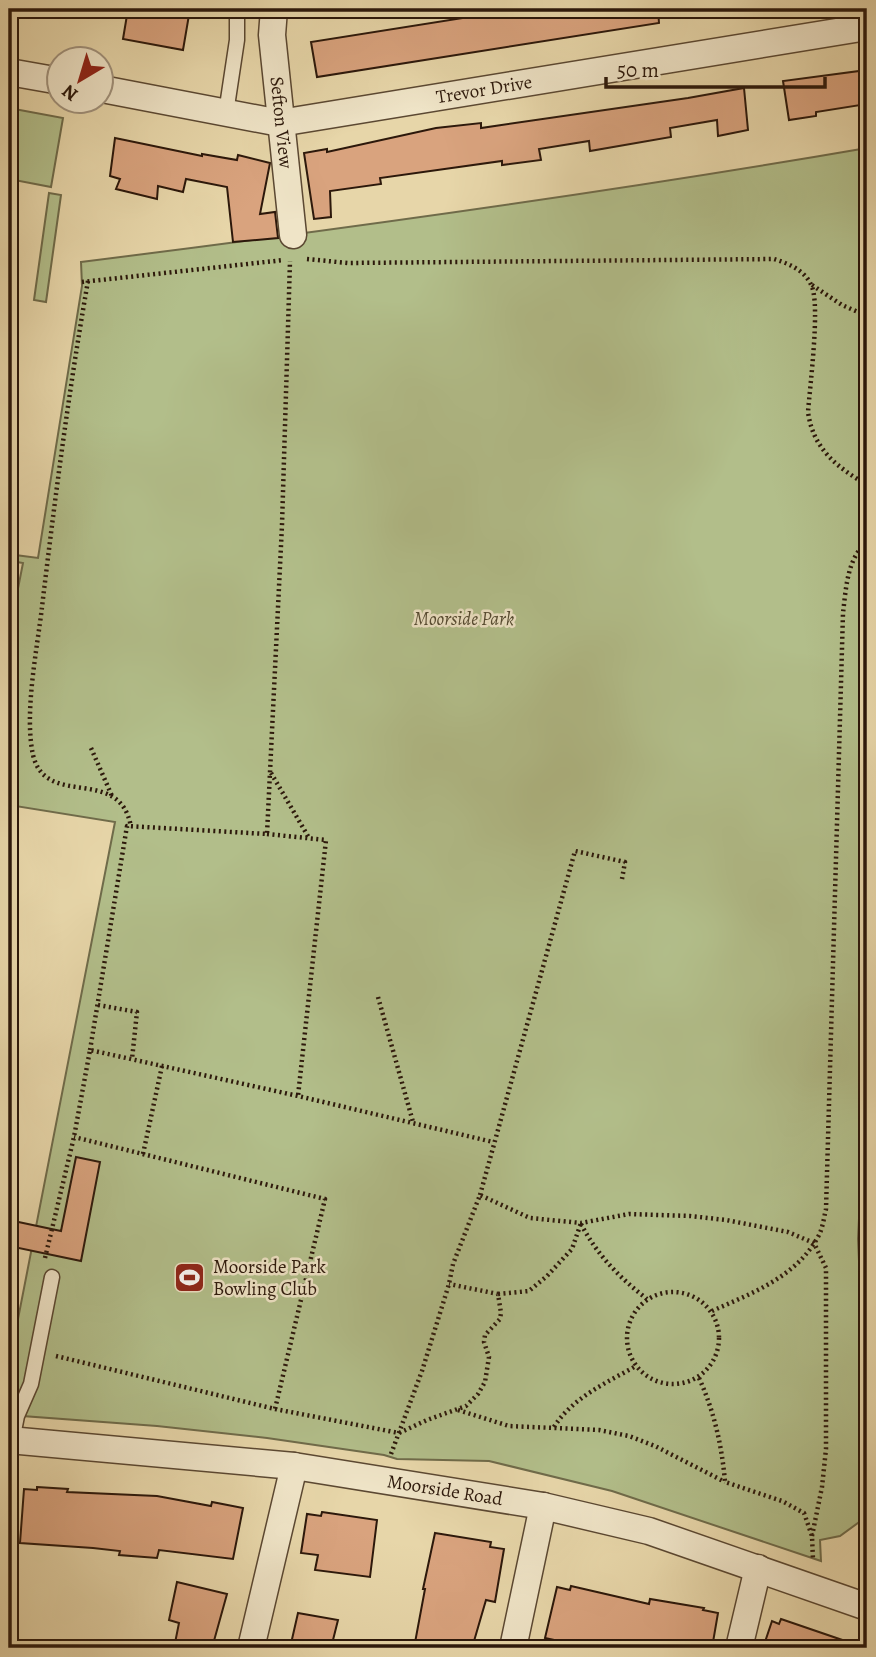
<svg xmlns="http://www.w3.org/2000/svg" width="876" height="1657" font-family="Alegreya,serif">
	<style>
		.green { fill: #b2be8a; stroke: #6f6b4a; stroke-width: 2 }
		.building { fill: #d9a37e; stroke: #2c180b; stroke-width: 2 }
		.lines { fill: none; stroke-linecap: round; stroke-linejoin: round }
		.lane-casing { stroke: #5b4832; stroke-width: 17 }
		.street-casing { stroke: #5b4832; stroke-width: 29 }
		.path { stroke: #2c180b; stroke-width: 4.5; stroke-dasharray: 2 3.5; stroke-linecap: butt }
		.lane { stroke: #efe4c7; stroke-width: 14 }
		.street { stroke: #efe4c7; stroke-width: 26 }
		.labels { text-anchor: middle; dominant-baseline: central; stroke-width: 5; stroke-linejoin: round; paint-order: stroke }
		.street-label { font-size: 19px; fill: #2c180b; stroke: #efe4c7 }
		.park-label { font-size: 19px; font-style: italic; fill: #544a31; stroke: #efe4c7 }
		.poi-label { font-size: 19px; fill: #2c180b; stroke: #efe4c7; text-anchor: start }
	</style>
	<rect width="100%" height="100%" fill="#e7d6a9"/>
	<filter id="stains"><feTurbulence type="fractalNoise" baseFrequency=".00286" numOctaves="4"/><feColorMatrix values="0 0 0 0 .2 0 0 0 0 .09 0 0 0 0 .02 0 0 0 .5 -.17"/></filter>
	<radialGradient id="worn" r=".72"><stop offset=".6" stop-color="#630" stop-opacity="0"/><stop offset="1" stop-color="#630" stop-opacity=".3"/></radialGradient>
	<g class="green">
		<polygon points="9,108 63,118 51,187 9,179"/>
		<path d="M867,148v787l-1,141 -8,163 6,130 -2,151 -22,16 -20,4 1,21 -209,-70 -123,-30 -92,-2 -13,-4 -117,-17 -110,-12 -148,-11v-50l106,-543 -106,-17v-171l14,-71 -6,-1 -2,-7 23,3 44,-272 -1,-24c263,-33 525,-69 786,-114z"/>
		<polygon points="49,193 61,195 46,302 34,300"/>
	</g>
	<g class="building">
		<polygon points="128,9 190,9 183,50 123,39"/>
		<polygon points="520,9 658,9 659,23 317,77 311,42"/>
		<polygon points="867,70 867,104 816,112 816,116 789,120 783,81"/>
		<polygon points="744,88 748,130 718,136 717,120 670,128 671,137 590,151 589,141 539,149 541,160 502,165 502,161 380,178 381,184 330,191 331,217 314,219 304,153 327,149 327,152 436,128 481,123 481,128 688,98"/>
		<polygon points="115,138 202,156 202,154 237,160 238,155 270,163 260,214 275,212 278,238 233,242 227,187 186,179 183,192 158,186 157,199 116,189 120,179 110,176"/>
		<polygon points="76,1157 100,1162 81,1261 9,1246 9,1220 61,1231"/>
		<polygon points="37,1487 68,1489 67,1492 157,1496 211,1506 212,1502 243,1508 233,1559 159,1550 157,1558 119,1555 120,1551 93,1548 20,1543 24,1489 37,1490"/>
		<polygon points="322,1512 377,1520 370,1577 315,1570 318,1555 301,1553 307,1514 321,1516"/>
		<polygon points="435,1533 491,1542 490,1547 504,1549 495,1602 486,1600 472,1648 414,1648 425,1589 423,1589"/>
		<polygon points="177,1582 227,1594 212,1648 174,1648 179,1623 169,1620"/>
		<polygon points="571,1586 649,1604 650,1599 704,1608 703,1610 718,1613 712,1648 681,1648 655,1643 654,1648 591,1648 545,1638 557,1587 570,1590"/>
		<polygon points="298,1613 338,1620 331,1648 290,1648"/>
		<polygon points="781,1619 854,1644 853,1648 763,1648 772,1621 779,1624"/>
	</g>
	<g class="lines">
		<defs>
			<g id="lane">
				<polyline points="226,113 237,40 237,9"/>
				<polyline points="12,1441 17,1416 31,1384 52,1277"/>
			</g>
			<g id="street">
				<path id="s1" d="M274,9l-2,26 21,200"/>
				<polyline points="9,72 60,81"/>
				<path id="s2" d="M102,89l178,34 587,-96"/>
				<path id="s3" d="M9,1440l285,26 249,40 106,25 218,76"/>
				<polyline points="251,1648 294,1466"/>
				<polyline points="513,1648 543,1506"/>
				<polyline points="739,1648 758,1568"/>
			</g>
		</defs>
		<use href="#lane" class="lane-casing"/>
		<use href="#street" class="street-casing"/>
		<g class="path">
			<path d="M307,259l41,4 426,-4c16,5 32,12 38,28 8,20 -2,99 -4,125 5,37 29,55 59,73"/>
			<path d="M88,281c-19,108 -33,217 -46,326 -5,43 -18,106 -9,148 13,55 87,9 98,72"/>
			<polyline points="82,282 284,260"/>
			<polyline points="812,285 842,305 867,316"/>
			<polyline points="91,748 112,796"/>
			<polyline points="271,773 309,838"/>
			<polyline points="267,834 326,840 298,1096"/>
			<polyline points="378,997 413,1122"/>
			<polyline points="98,1005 137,1012 132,1059"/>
			<polyline points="90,1050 127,826 267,834 282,525 290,261"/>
			<polyline points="143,1154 162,1066"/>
			<polyline points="480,1195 575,851 625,862 622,879"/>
			<path d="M581,1224c16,31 39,54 66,75"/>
			<polyline points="45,1258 74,1137 90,1050 298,1096 493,1142"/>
			<circle cx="673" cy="1338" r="46"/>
			<polyline points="498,1294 529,1291 547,1276 572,1249 581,1223"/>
			<path d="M712,1311c40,-18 85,-34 107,-76 4,-8 5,-18 7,-26l17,-596c3,-24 4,-55 24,-71"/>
			<polyline points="56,1356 275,1409 325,1199 74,1137"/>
			<path d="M699,1378c15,33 23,68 26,104l57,19 22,12 8,23 1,24"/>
			<polyline points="275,1409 399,1433 427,1420 466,1406 478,1394 485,1382 489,1357 484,1342 485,1335 500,1319 501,1313 498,1294 449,1284"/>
			<polyline points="458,1410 509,1426 599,1430 629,1436 655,1446 725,1482"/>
			<path d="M554,1427c18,-29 52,-44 82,-61"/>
			<polyline points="391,1454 422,1371 449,1284 453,1264 480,1195 530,1218 581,1223 629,1214 690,1216 726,1220 788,1232 814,1243 826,1268 826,1449 822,1487 812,1536"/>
		</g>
		<use href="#lane" class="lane"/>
		<use href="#street" class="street"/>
	</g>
	<defs>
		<symbol id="stadium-square" viewBox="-11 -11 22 22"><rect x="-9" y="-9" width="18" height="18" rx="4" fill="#8f2418" stroke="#efe4c7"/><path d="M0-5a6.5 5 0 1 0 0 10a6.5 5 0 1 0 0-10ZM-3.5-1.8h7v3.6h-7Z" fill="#fff"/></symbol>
	</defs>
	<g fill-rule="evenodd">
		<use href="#stadium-square" x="172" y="1260" width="35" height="35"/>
	</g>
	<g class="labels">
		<g class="street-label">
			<text stroke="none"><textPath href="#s2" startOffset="388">Trevor Drive</textPath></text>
			<text stroke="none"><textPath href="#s1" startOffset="114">Sefton View</textPath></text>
			<text stroke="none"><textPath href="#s3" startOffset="439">Moorside Road</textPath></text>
		</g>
		<g class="park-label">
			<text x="464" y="619">Moorside Park</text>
		</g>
		<g class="poi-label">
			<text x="213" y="1267">Moorside Park<tspan x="213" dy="22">Bowling Club</tspan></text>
		</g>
	</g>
	<rect width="876" height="1657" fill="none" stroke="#e7d6a9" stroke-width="35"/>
	<rect x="10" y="10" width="855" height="1636" fill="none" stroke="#2c180b" stroke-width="3.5"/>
	<rect x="18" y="18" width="841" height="1622" fill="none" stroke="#2c180b" stroke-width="2"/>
	<g transform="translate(80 80) rotate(218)"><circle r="33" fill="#efe4c7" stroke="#a1927c" stroke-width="2"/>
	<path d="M0-5L12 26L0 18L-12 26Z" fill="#8f2418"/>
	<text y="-10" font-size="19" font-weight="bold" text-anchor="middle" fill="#2c180b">N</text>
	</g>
	<path d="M606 77v10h219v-10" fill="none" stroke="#2c180b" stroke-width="3.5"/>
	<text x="617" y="77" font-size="21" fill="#2c180b" stroke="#efe4c7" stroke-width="5" paint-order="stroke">50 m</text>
	<rect width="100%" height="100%" filter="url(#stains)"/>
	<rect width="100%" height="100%" fill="url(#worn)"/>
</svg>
